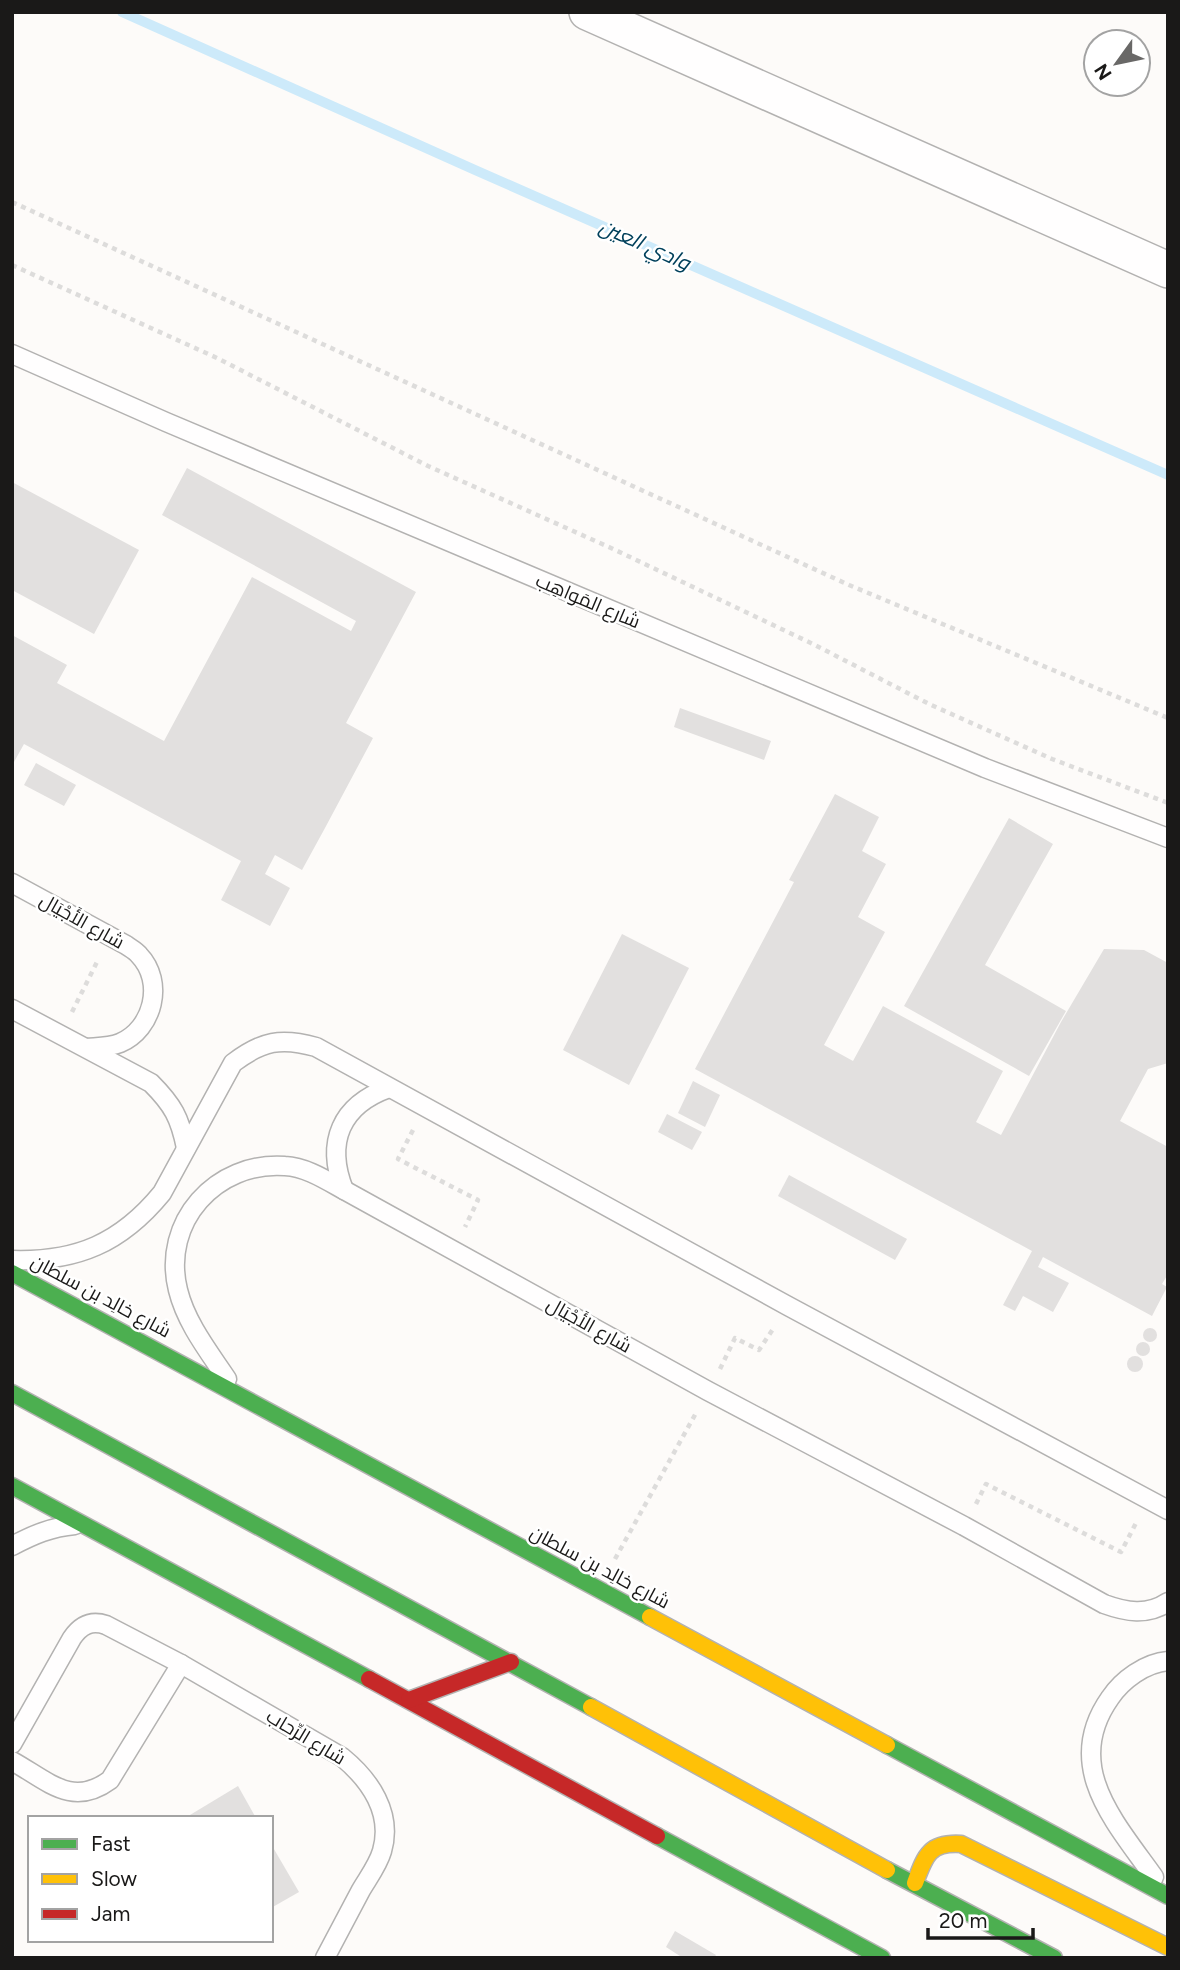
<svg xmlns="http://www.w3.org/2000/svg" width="1180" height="1970" font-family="Figtree,Cairo,sans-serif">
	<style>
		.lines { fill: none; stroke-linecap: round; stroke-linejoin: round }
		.stream { stroke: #cdeafa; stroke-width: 10 }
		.building { fill: #e2e0df }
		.lane-casing { stroke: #b3b2b1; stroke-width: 21 }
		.street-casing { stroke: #b3b2b1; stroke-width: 38 }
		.fast-casing { stroke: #b3b2b1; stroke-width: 19 }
		.slow-casing { stroke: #b3b2b1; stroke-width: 19 }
		.jam-casing { stroke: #b3b2b1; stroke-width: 19 }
		.path { stroke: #dddcdb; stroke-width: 4.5; stroke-dasharray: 5 5; stroke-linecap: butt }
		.lane { stroke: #fffefe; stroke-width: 18 }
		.street { stroke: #fffefe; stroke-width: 35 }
		.fast { stroke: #4caf50; stroke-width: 16 }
		.slow { stroke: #ffc107; stroke-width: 16 }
		.jam { stroke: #c62828; stroke-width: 16 }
		.labels { text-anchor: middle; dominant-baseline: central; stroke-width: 5; stroke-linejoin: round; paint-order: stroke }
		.street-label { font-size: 19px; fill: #1a1918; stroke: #fff }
		.water-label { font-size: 21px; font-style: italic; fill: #00405b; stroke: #fff }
	</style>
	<rect width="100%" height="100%" fill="#fdfbf9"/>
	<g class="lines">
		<polyline class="stream" points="122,12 475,170 1168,475"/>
	</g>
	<g class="building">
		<polygon points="187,468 416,592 346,723 373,738 325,828 302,870 275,855 265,874 290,888 270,926 221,900 241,861 24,744 14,762 12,761 12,635 67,665 57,683 164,741 252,577 351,631 356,621 162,515"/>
		<polygon points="12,482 139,550 94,634 12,590"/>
		<polygon points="680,708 771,741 764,760 674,727"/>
		<polygon points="36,763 76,785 64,806 24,785"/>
		<polygon points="835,794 879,817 862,851 886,864 858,917 885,932 824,1045 853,1061 883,1006 1003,1071 976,1122 1001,1135 1061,1022 1104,949 1144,950 1168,963 1168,1063 1148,1069 1120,1121 1168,1147 1168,1274 1162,1284 1167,1287 1152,1316 1043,1257 1038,1267 1069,1283 1053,1312 1023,1296 1015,1311 1003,1305 1032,1251 695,1069 794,882 789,880"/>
		<polygon points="1009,818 1053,844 985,965 1066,1011 1029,1076 904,1006"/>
		<polygon points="622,934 689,968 629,1085 563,1050"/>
		<polygon points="693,1081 720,1095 705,1127 678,1113"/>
		<polygon points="667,1114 702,1132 692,1150 658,1132"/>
		<polygon points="789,1175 907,1239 895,1260 778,1196"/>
		<circle cx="1150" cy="1335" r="7"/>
		<circle cx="1143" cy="1349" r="7"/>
		<circle cx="1135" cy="1364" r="8"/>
		<polygon points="238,1786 256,1818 185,1818"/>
		<polygon points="271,1844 299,1892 271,1908"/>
		<polygon points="675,1931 716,1955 714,1958 683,1958 666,1947"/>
	</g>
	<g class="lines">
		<defs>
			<g id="lane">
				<polyline points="12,354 166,422 985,768 1168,838"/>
				<path d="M12,883l114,62c4,3 10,6 13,10 26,27 14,74 -19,88 -10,4 -22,4 -33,5"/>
				<path d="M12,1009l139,74c22,22 29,35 35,65"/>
				<path d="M344,1190c-19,-48 -3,-85 45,-102"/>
				<path d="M12,1260c65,2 109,-17 150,-67l71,-130c29,-22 48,-26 83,-16l472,259 380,204"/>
				<path d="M227,1379c-18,-27 -41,-56 -49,-89 -17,-68 38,-129 107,-124 21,1 41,14 59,24l364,201 256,135 140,78c22,8 43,12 64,-2"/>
				<path d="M12,1546c21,-11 39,-19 63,-21"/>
				<path d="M12,1744l60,-106c9,-13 19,-18 34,-13l75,39 161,93c28,23 51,56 40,94 -4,14 -14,27 -21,39 -12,23 -24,45 -36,68"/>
				<path d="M12,1761c36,20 60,47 98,19l71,-116"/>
				<path d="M1154,1877c-39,-55 -92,-111 -44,-179 12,-18 35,-35 58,-37"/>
			</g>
			<polyline id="street" points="587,12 1168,270"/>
			<g id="fast">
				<polyline points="12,1273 650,1617"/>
				<polyline points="12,1393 591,1707"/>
				<polyline points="12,1486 369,1679"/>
				<polyline points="887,1745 1168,1896"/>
				<polyline points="657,1836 882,1958"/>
				<polyline points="887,1870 1054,1958"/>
			</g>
			<g id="slow">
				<polyline points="650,1617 887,1745"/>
				<polyline points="591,1707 887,1870"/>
				<path d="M915,1883c10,-27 14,-41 46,-39l207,103"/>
			</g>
			<g id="jam">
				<polyline points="369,1679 657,1836"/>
				<polyline points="409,1700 511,1662"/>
			</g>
		</defs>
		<use href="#lane" class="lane-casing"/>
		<use href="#street" class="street-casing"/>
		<use href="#fast" class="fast-casing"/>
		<use href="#slow" class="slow-casing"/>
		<use href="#jam" class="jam-casing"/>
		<g class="path">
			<polyline points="12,202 849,585 1168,718"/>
			<polyline points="12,265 217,358 428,466 611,548 813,644 929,704 1052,759 1168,803"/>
			<polyline points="72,1012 98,960"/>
			<polyline points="413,1130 398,1159 478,1200 465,1227"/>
			<polyline points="720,1369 735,1338 759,1350 775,1326"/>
			<polyline points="976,1504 986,1484 1121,1552 1136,1523"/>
			<polyline points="615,1559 696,1413"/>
		</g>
		<use href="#lane" class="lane"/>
		<use href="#street" class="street"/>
		<use href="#fast" class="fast"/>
		<use href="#slow" class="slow"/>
		<use href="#jam" class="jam"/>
	</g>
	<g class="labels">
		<g class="street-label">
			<text transform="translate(588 601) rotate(23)">شارع المَواهِب</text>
			<text transform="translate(82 921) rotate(29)">شارع الأَجْيَال</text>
			<text transform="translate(101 1296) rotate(28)">شارع خالِد بن سلطان</text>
			<text transform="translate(589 1325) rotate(29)">شارع الأَجْيَال</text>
			<text transform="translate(600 1567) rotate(28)">شارع خالِد بن سلطان</text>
			<text transform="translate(306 1737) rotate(31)">شارع الرِّحاب</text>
		</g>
		<g class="water-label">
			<text transform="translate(645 244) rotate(24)">وادي العين</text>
		</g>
	</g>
	<rect width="1180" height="1970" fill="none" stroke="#1a1918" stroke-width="28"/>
	<rect x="28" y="1816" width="245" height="126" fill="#ffffff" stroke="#a3a3a3" stroke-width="2"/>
	<rect x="42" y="1839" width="35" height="10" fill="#4caf50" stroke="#a3a3a3" stroke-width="2"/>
	<text x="91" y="1851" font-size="21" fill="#1a1918">Fast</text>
	<rect x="42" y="1874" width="35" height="10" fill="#ffc107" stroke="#a3a3a3" stroke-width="2"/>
	<text x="91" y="1886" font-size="21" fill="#1a1918">Slow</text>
	<rect x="42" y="1909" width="35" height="10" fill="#c62828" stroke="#a3a3a3" stroke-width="2"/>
	<text x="91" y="1921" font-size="21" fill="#1a1918">Jam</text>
	<g transform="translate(1117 63) rotate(237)"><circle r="33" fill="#ffffff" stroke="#a3a3a3" stroke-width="2"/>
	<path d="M0-5L12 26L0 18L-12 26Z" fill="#696867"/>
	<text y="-10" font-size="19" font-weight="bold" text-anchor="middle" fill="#1a1918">N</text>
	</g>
	<path d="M928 1928v10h105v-10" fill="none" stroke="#1a1918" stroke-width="3.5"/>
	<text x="939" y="1928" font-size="21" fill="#1a1918" stroke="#ffffff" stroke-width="5" paint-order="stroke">20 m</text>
</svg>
